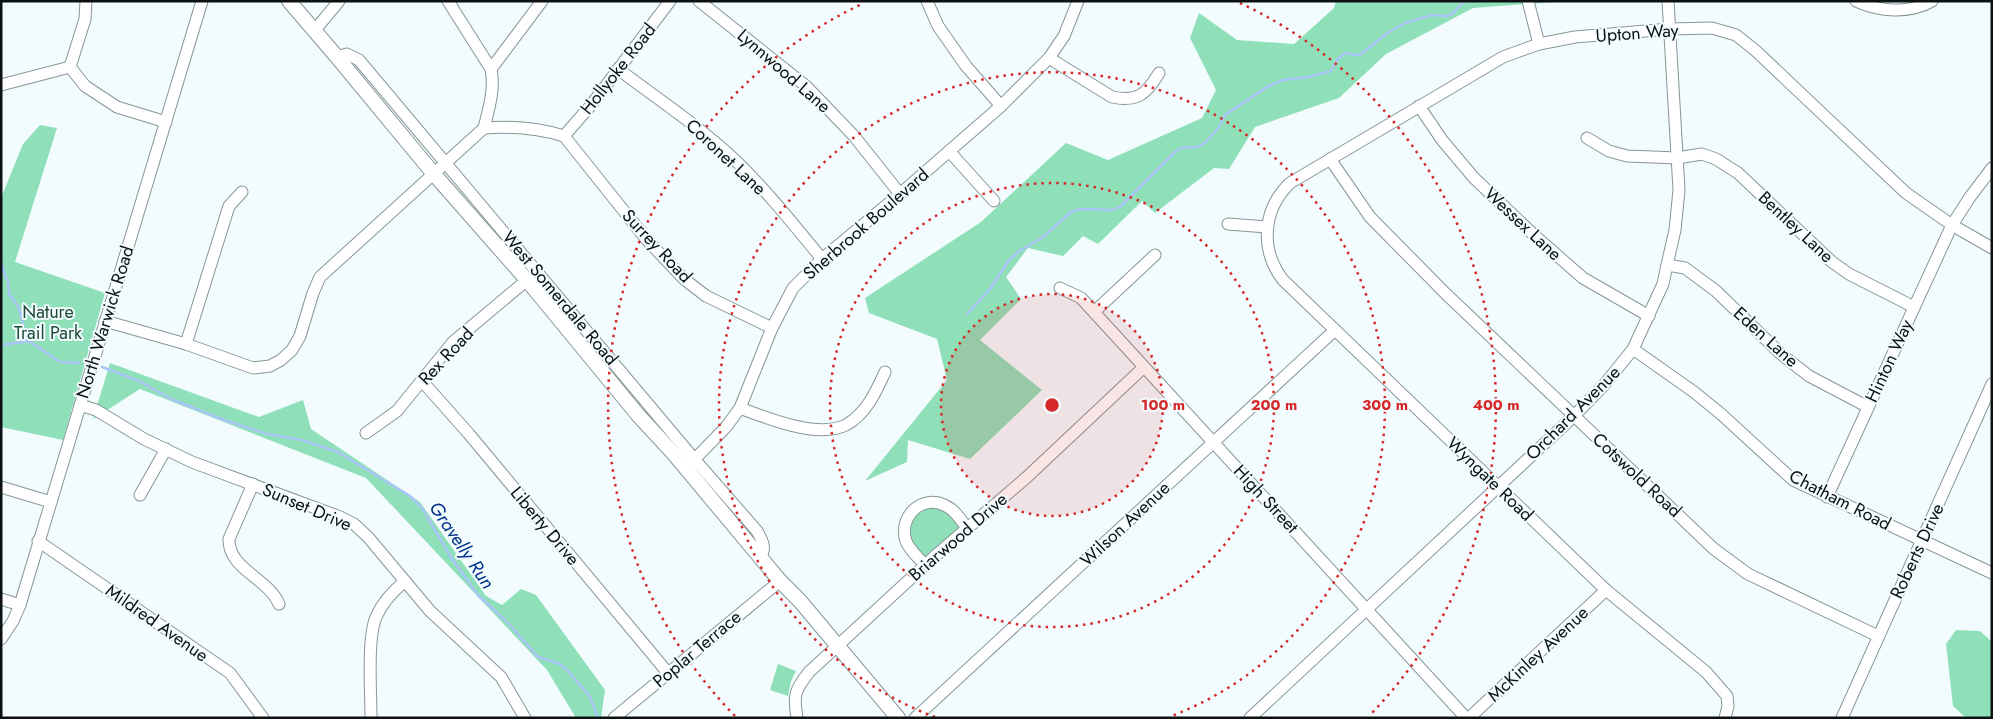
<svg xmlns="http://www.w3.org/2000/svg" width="1993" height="719" font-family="Jost,sans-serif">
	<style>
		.green { fill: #8fe0b9 }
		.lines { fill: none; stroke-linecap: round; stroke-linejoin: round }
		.stream { stroke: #a9c5f6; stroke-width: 2.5 }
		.minor-casing { stroke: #869699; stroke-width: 13 }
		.major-casing { stroke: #869699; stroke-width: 16 }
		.minor { stroke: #fff; stroke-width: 11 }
		.major { stroke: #fff; stroke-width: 14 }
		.ring { fill: none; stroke: #d62828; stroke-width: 2.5; stroke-dasharray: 2.5 5 }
		.labels { text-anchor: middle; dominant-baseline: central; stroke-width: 4; stroke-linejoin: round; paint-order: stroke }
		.street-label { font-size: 18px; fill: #0c1213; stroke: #f2fcfe }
		.park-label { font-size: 18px; fill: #1a4935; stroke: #f2fcfe }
		.water-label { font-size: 19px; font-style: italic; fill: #02338b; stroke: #f2fcfe }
		.centre { fill: #d62828; stroke: #f2fcfe; stroke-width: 2.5 }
		.ring-label { font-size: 15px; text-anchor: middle; font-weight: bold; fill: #d62828; stroke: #f2fcfe; stroke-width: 4; stroke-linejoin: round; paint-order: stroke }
	</style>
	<rect width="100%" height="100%" fill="#f2fcfe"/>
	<g class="green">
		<polygon points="1336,1 1568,1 1473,8 1386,54 1339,98 1255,127 1229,169 1214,168 1155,213 1142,201 1098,244 1083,236 1063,256 1028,248 1006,277 1021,299 980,340 1042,390 970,459 908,440 907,462 865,481 947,380 937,339 869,313 865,298 981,222 1066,143 1108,160 1202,118 1216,90 1190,38 1199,13 1237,40 1294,44 1334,8"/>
		<polygon points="40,125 57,128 15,262 105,293 63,440 1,427 1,198 23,144"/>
		<polygon points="110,363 259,417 303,400 311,429 420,502 486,596 502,605 521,589 536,595 605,690 601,718 576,718 547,670 366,478 140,389 93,419"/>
		<polygon points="934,502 967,528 925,565 911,549 905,523"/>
		<polygon points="1956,630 1980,631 1992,642 1992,718 1966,718 1953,706 1946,644"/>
		<polygon points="778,664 796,671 791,681 788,696 770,690"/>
	</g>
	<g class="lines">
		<g class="stream">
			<polyline points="1,258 4,273 8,281 9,294 19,308 27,341"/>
			<polyline points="967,314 990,289 1009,260 1018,252 1043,237 1071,212 1080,209 1113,210 1121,206 1175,152 1180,148 1198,147 1206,142 1219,127 1225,115 1267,87 1283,80 1308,77 1331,71 1337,60 1345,53 1356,55 1361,54 1386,34 1405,23 1432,15 1448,16 1454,12 1464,1"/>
			<polyline points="1,345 29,341 60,362 80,363"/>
			<polyline points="102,367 139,381 171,399 224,420 267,434 302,440 338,452 410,496 422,508 452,559 478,595 511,626 538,657 560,664 569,672 590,697 598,718"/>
		</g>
		<defs>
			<g id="minor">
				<path d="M448,1l43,68c4,20 -2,39 -7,59"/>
				<polyline points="699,1 806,86 854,136 900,194"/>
				<polyline points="927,1 938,26 966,66 1001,106"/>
				<polyline points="1528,1 1539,44"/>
				<path d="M1856,1c24,11 53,13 76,0"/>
				<polyline points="315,30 339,1"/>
				<path d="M337,57l10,-3 12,6 336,400 62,71c5,9 10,17 3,26"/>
				<path d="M1049,58l63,39c25,5 34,-2 47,-24"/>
				<polyline points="70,67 85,86 117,107 166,122"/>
				<polyline points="70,67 85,19 86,1"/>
				<polyline points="491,69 542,1"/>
				<path d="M618,69c40,30 82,58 118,92 31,30 58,64 86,98"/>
				<polyline points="1,85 70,67"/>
				<polyline points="1419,106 1442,140 1474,178 1535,236 1583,278 1649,316"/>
				<polyline points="564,136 647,240 684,279 706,296 772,328"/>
				<polyline points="564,136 592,104 670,1"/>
				<polyline points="1587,138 1609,151 1627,156 1677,158 1702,154 1716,159 1738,173 1832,262 1849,274 1914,307"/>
				<polyline points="949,151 994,201"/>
				<polyline points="1330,159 1370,217 1445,293 1714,549 1748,574 1878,636"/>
				<polyline points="1228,224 1267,227"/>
				<polyline points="1667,265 1685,268 1716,291 1781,354 1809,376 1868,407"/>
				<polyline points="1060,288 1081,298 1466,718"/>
				<polyline points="1094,312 1155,255"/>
				<path d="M105,321l81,23 67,24 17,-2 11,-6 11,-10 8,-14 13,-43 7,-16 164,-149c27,-2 54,0 80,8"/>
				<polyline points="186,344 229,206 242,192"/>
				<polyline points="1633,349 1694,392 1721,414 1793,480 1992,573"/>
				<polyline points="422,381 469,434 668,673"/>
				<polyline points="80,405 96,410 144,439 192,462 340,517 354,524 368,537 430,611 501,677 525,718"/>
				<path d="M740,408c27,10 77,31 106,17 20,-11 30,-33 39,-53"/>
				<polyline points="366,433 397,411 453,342 527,280"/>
				<polyline points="690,464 726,427 740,408 772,328 793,288 822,259 900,194 1001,106 1049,58 1064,36 1078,1"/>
				<path d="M253,484l-24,55c-1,30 39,39 50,65"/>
				<polyline points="1,487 51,502"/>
				<polyline points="140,495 166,449"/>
				<polyline points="1827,497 1952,225 1970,197 1992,168"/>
				<polyline points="38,541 230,673 263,718"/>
				<path d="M925,565c-6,-7 -16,-15 -19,-24 -8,-24 16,-48 40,-35 9,4 15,14 21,22"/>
				<polyline points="1,599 20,605"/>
				<polyline points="1,639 13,621 20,605 202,1"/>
				<path d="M371,718c0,-25 -4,-80 5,-101 6,-14 17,-26 29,-36"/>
				<polyline points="614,718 780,581"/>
				<path d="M797,718c-4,-23 -2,-28 12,-46l125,-115 93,-80 117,-110"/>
				<polyline points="915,718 1335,330"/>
				<polyline points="1250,718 1574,416 1604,385 1633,349 1663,284 1667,265 1675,230 1679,190 1668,1"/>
				<polyline points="1469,718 1606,590"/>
				<path d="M1725,718l3,-12 -1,-10 -21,-24 -100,-82 -323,-310c-23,-30 -21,-70 7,-97l213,-126 36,-13 36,-7 95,-8 42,-1 24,7 20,16 150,142 46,32 40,23"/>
				<polyline points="1842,718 1992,384"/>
			</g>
			<polyline id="major" points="289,1 337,57 433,173 527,280 638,415 674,454 780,581 800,601 898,718"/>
		</defs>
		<use href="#minor" class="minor-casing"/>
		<use href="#major" class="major-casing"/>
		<use href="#minor" class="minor"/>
		<use href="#major" class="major"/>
	</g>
	<circle cx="1052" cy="405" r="111" fill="#d62828" fill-opacity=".12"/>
	<g class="ring">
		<circle cx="1052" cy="405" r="111"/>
		<circle cx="1052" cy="405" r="222"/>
		<path d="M935 717A333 333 0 1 1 1169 717"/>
		<path d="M735 716A444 444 0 0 1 864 3M1240 3A444 444 0 0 1 1369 716"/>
	</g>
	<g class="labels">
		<g class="street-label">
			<text transform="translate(1637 33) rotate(-4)">Upton Way</text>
			<text transform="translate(618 69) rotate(-52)">Hollyoke Road</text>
			<text transform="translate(784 71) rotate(41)">Lynnwood Lane</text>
			<text transform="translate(726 157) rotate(43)">Coronet Lane</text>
			<text transform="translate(866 224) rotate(-41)">Sherbrook Boulevard</text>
			<text transform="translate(1523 224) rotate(43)">Wessex Lane</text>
			<text transform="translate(1796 227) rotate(43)">Bentley Lane</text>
			<text transform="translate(657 246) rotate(47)">Surrey Road</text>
			<text transform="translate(560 298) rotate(50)">West Somerdale Road</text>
			<text transform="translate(105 322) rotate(-73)">North Warwick Road</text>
			<text transform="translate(1766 337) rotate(42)">Eden Lane</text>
			<text transform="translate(446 356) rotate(-47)">Rex Road</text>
			<text transform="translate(1889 361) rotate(-65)">Hinton Way</text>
			<text transform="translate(1573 413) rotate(-45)">Orchard Avenue</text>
			<text transform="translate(1637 475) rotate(43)">Cotswold Road</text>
			<text transform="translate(1490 479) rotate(44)">Wyngate Road</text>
			<text transform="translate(1266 499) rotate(47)">High Street</text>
			<text transform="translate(1840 500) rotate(27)">Chatham Road</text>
			<text transform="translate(307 507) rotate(23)">Sunset Drive</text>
			<text transform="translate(1125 524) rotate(-43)">Wilson Avenue</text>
			<text transform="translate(545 526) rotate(50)">Liberty Drive</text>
			<text transform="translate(958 537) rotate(-41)">Briarwood Drive</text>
			<text transform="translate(1917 551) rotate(-65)">Roberts Drive</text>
			<text transform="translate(157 623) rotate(35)">Mildred Avenue</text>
			<text transform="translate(697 649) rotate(-40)">Poplar Terrace</text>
			<text transform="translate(1538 654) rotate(-43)">McKinley Avenue</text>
		</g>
		<g class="park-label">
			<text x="48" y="312">Nature<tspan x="48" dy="21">Trail Park</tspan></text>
		</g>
		<g class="water-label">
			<text transform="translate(462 545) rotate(56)">Gravelly Run</text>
		</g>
	</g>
	<circle cx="1052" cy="405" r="8" class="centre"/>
	<g class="ring-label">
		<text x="1163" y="410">100 m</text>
		<text x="1274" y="410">200 m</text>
		<text x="1385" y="410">300 m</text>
		<text x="1496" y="410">400 m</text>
	</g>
	<rect width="1993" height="719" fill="none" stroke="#0c1213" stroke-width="5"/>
</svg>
